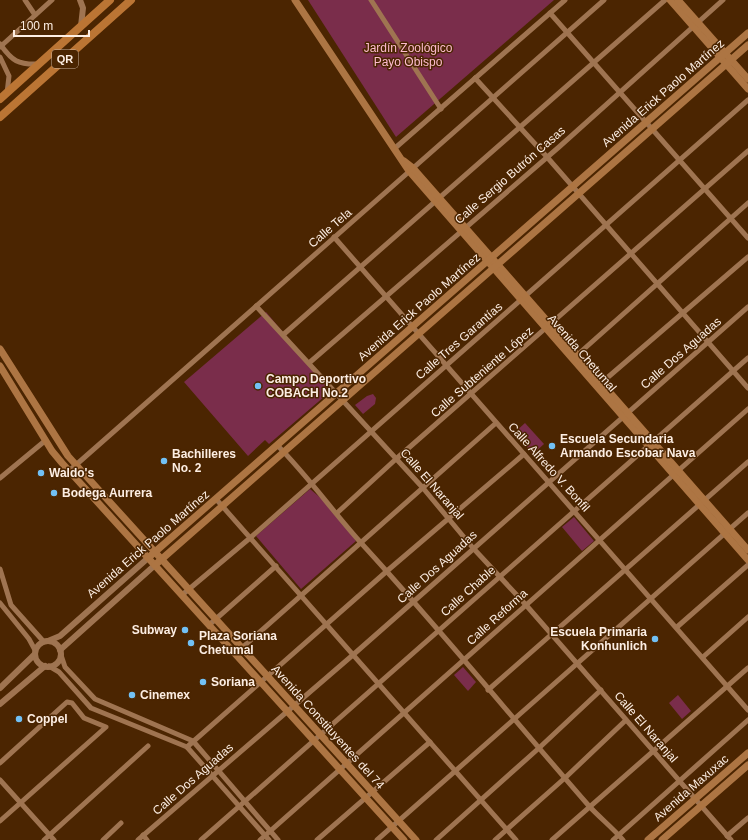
<svg xmlns="http://www.w3.org/2000/svg" width="748" height="840" font-family="Helvetica,sans-serif">
	<style>
		.green { fill: #7a2d4b }
		.lines { fill: none; stroke-linecap: round; stroke-linejoin: round }
		.minor { stroke: #9f7451; stroke-width: 5 }
		.tertiary { stroke: #9f7451; stroke-width: 6 }
		.secondary { stroke: #ad7543; stroke-width: 7 }
		.primary { stroke: #bb7534; stroke-width: 8 }
		.poi-dot { fill: #72c1f5; stroke: #4b2501; stroke-width: 1.5 }
		.labels { text-anchor: middle; dominant-baseline: central; stroke-width: 3; stroke-linejoin: round; paint-order: stroke }
		.shield { fill: #4b2501; stroke: #c8b29f; stroke-width: 1 }
		.shield-label { font-size: 11px; font-weight: bold; fill: #fdeee3 }
		.park-label { font-size: 12px; fill: #fdbbcf; stroke: #4b2501 }
		.street-label { font-size: 12px; fill: #fdeee3; stroke: #4b2501 }
		.poi-label { font-size: 12px; font-weight: bold; fill: #fdeee3; stroke: #4b2501; text-anchor: start }
	</style>
	<rect width="100%" height="100%" fill="#4b2501"/>
	<g class="green">
		<polygon points="308,0 554,0 396,137"/>
		<polygon points="266,312 332,390 269,444 265,440 248,456 184,382"/>
		<polygon points="373,394 376,398 375,404 363,414 355,405 367,396"/>
		<polygon points="525,423 544,444 533,454 514,433"/>
		<polygon points="310,489 335,510 356,541 301,589 256,536"/>
		<polygon points="574,517 594,541 582,551 562,527"/>
		<polygon points="463,667 476,682 468,691 454,675"/>
		<polygon points="678,695 691,711 682,719 669,703"/>
	</g>
	<g class="lines">
		<g class="minor">
			<polyline points="25,0 35,15"/>
			<polyline points="371,0 441,109"/>
			<polyline points="550,13 748,238"/>
			<path d="M0,44c12,17 18,21 39,20"/>
			<polyline points="0,47 52,0"/>
			<polyline points="0,57 9,76 7,93"/>
			<polyline points="475,78 547,157 748,388"/>
			<polyline points="394,149 565,0"/>
			<polyline points="334,237 748,710"/>
			<polyline points="256,306 423,488 473,548 526,605 731,840"/>
			<polyline points="284,334 665,0"/>
			<polyline points="575,357 748,203"/>
			<polyline points="309,363 559,147 723,0"/>
			<polyline points="600,384 748,257"/>
			<path d="M277,445c31,31 56,67 85,99 78,85 151,175 227,262 11,12 24,22 34,34"/>
			<polyline points="69,471 604,0"/>
			<polyline points="0,478 46,440"/>
			<polyline points="216,499 516,840"/>
			<polyline points="337,513 396,459 748,151"/>
			<polyline points="0,569 11,605 44,642"/>
			<polyline points="182,595 250,538 748,100"/>
			<polyline points="0,603 29,639 35,650"/>
			<polyline points="209,625 276,566"/>
			<polyline points="677,627 748,565"/>
			<polyline points="235,654 496,423"/>
			<polyline points="61,655 65,667 95,699 193,741 278,840"/>
			<polyline points="703,657 748,617"/>
			<polyline points="49,666 59,672 91,708 187,747 269,840"/>
			<polyline points="488,690 748,462"/>
			<polyline points="187,747 387,571 524,454"/>
			<polyline points="0,763 67,702 72,703 84,718 106,727 0,821"/>
			<polyline points="0,780 54,840"/>
			<polyline points="143,835 147,840"/>
			<polyline points="727,836 748,818"/>
			<polyline points="44,840 148,746"/>
			<polyline points="103,840 121,823"/>
			<polyline points="138,840 354,654 748,307"/>
			<polyline points="201,840 748,358"/>
			<polyline points="260,840 748,409"/>
			<polyline points="317,840 430,742"/>
			<polyline points="377,840 748,513"/>
			<polyline points="436,840 539,748 601,690"/>
			<polyline points="495,840 566,777 626,720"/>
			<polyline points="552,840 748,668"/>
			<polyline points="613,840 748,720"/>
		</g>
		<g class="tertiary">
			<polyline points="80,0 83,8 81,26"/>
			<polyline points="48,641 60,636 148,558"/>
			<circle cx="48" cy="654" r="13"/>
			<polyline points="60,650 155,565"/>
			<polyline points="0,688 35,654"/>
			<polyline points="0,704 45,666"/>
		</g>
		<g class="secondary">
			<polyline points="295,0 409,171 748,560"/>
			<polyline points="670,0 748,89"/>
			<polyline points="678,0 748,79"/>
			<polyline points="404,161 413,168 748,550"/>
			<polyline points="0,349 68,456 416,840"/>
			<polyline points="0,366 52,451 62,463 404,840"/>
			<polyline points="148,558 748,33"/>
			<polyline points="155,565 748,45"/>
			<polyline points="648,840 748,753"/>
			<polyline points="662,840 748,765"/>
		</g>
		<g class="primary">
			<polyline points="0,99 110,0"/>
			<polyline points="0,117 131,0"/>
		</g>
	</g>
	<g class="poi-dot">
		<circle cx="258" cy="386" r="4"/>
		<circle cx="552" cy="446" r="4"/>
		<circle cx="164" cy="461" r="4"/>
		<circle cx="41" cy="473" r="4"/>
		<circle cx="54" cy="493" r="4"/>
		<circle cx="185" cy="630" r="4"/>
		<circle cx="655" cy="639" r="4"/>
		<circle cx="191" cy="643" r="4"/>
		<circle cx="203" cy="682" r="4"/>
		<circle cx="132" cy="695" r="4"/>
		<circle cx="19" cy="719" r="4"/>
	</g>
	<g class="labels">
		<rect class="shield" x="52" y="50" width="26" height="18" rx="3"/>
		<g class="shield-label">
			<text x="65" y="59">QR</text>
		</g>
		<g class="park-label">
			<text x="408" y="48">Jardín Zoológico<tspan x="408" dy="14">Payo Obispo</tspan></text>
		</g>
		<g class="street-label">
			<text transform="translate(663 93) rotate(-41)">Avenida Erick Paolo Martínez</text>
			<text transform="translate(510 175) rotate(-41)">Calle Sergio Butrón Casas</text>
			<text transform="translate(330 228) rotate(-41)">Calle Tela</text>
			<text transform="translate(419 307) rotate(-41)">Avenida Erick Paolo Martínez</text>
			<text transform="translate(459 341) rotate(-41)">Calle Tres Garantías</text>
			<text transform="translate(582 353) rotate(49)">Avenida Chetumal</text>
			<text transform="translate(681 353) rotate(-41)">Calle Dos Aguadas</text>
			<text transform="translate(482 372) rotate(-41)">Calle Subteniente López</text>
			<text transform="translate(549 467) rotate(48)">Calle Alfredo V. Bonfil</text>
			<text transform="translate(432 484) rotate(49)">Calle El Naranjal</text>
			<text transform="translate(148 544) rotate(-41)">Avenida Erick Paolo Martínez</text>
			<text transform="translate(437 567) rotate(-42)">Calle Dos Aguadas</text>
			<text transform="translate(468 591) rotate(-42)">Calle Chable</text>
			<text transform="translate(497 617) rotate(-42)">Calle Reforma</text>
			<text transform="translate(328 727) rotate(48)">Avenida Constituyentes del 74</text>
			<text transform="translate(646 727) rotate(49)">Calle El Naranjal</text>
			<text transform="translate(193 779) rotate(-41)">Calle Dos Aguadas</text>
			<text transform="translate(691 788) rotate(-41)">Avenida Maxuxac</text>
		</g>
		<g class="poi-label">
			<text x="266" y="379">Campo Deportivo<tspan x="266" dy="14">COBACH No.2</tspan></text>
			<text x="560" y="439">Escuela Secundaria<tspan x="560" dy="14">Armando Escobar Nava</tspan></text>
			<text x="172" y="454">Bachilleres<tspan x="172" dy="14">No. 2</tspan></text>
			<text x="49" y="473">Waldo's</text>
			<text x="62" y="493">Bodega Aurrera</text>
			<text x="177" y="630" text-anchor="end">Subway</text>
			<text x="647" y="632" text-anchor="end">Escuela Primaria<tspan x="647" dy="14">Konhunlich</tspan></text>
			<text x="199" y="636">Plaza Soriana<tspan x="199" dy="14">Chetumal</tspan></text>
			<text x="211" y="682">Soriana</text>
			<text x="140" y="695">Cinemex</text>
			<text x="27" y="719">Coppel</text>
		</g>
	</g>
	<path d="M14 30v6h75v-6" fill="none" stroke="#fdeee3" stroke-width="2"/>
	<text x="20" y="30" font-size="12" fill="#fdeee3" stroke="#4b2501" stroke-width="3" paint-order="stroke">100 m</text>
</svg>
